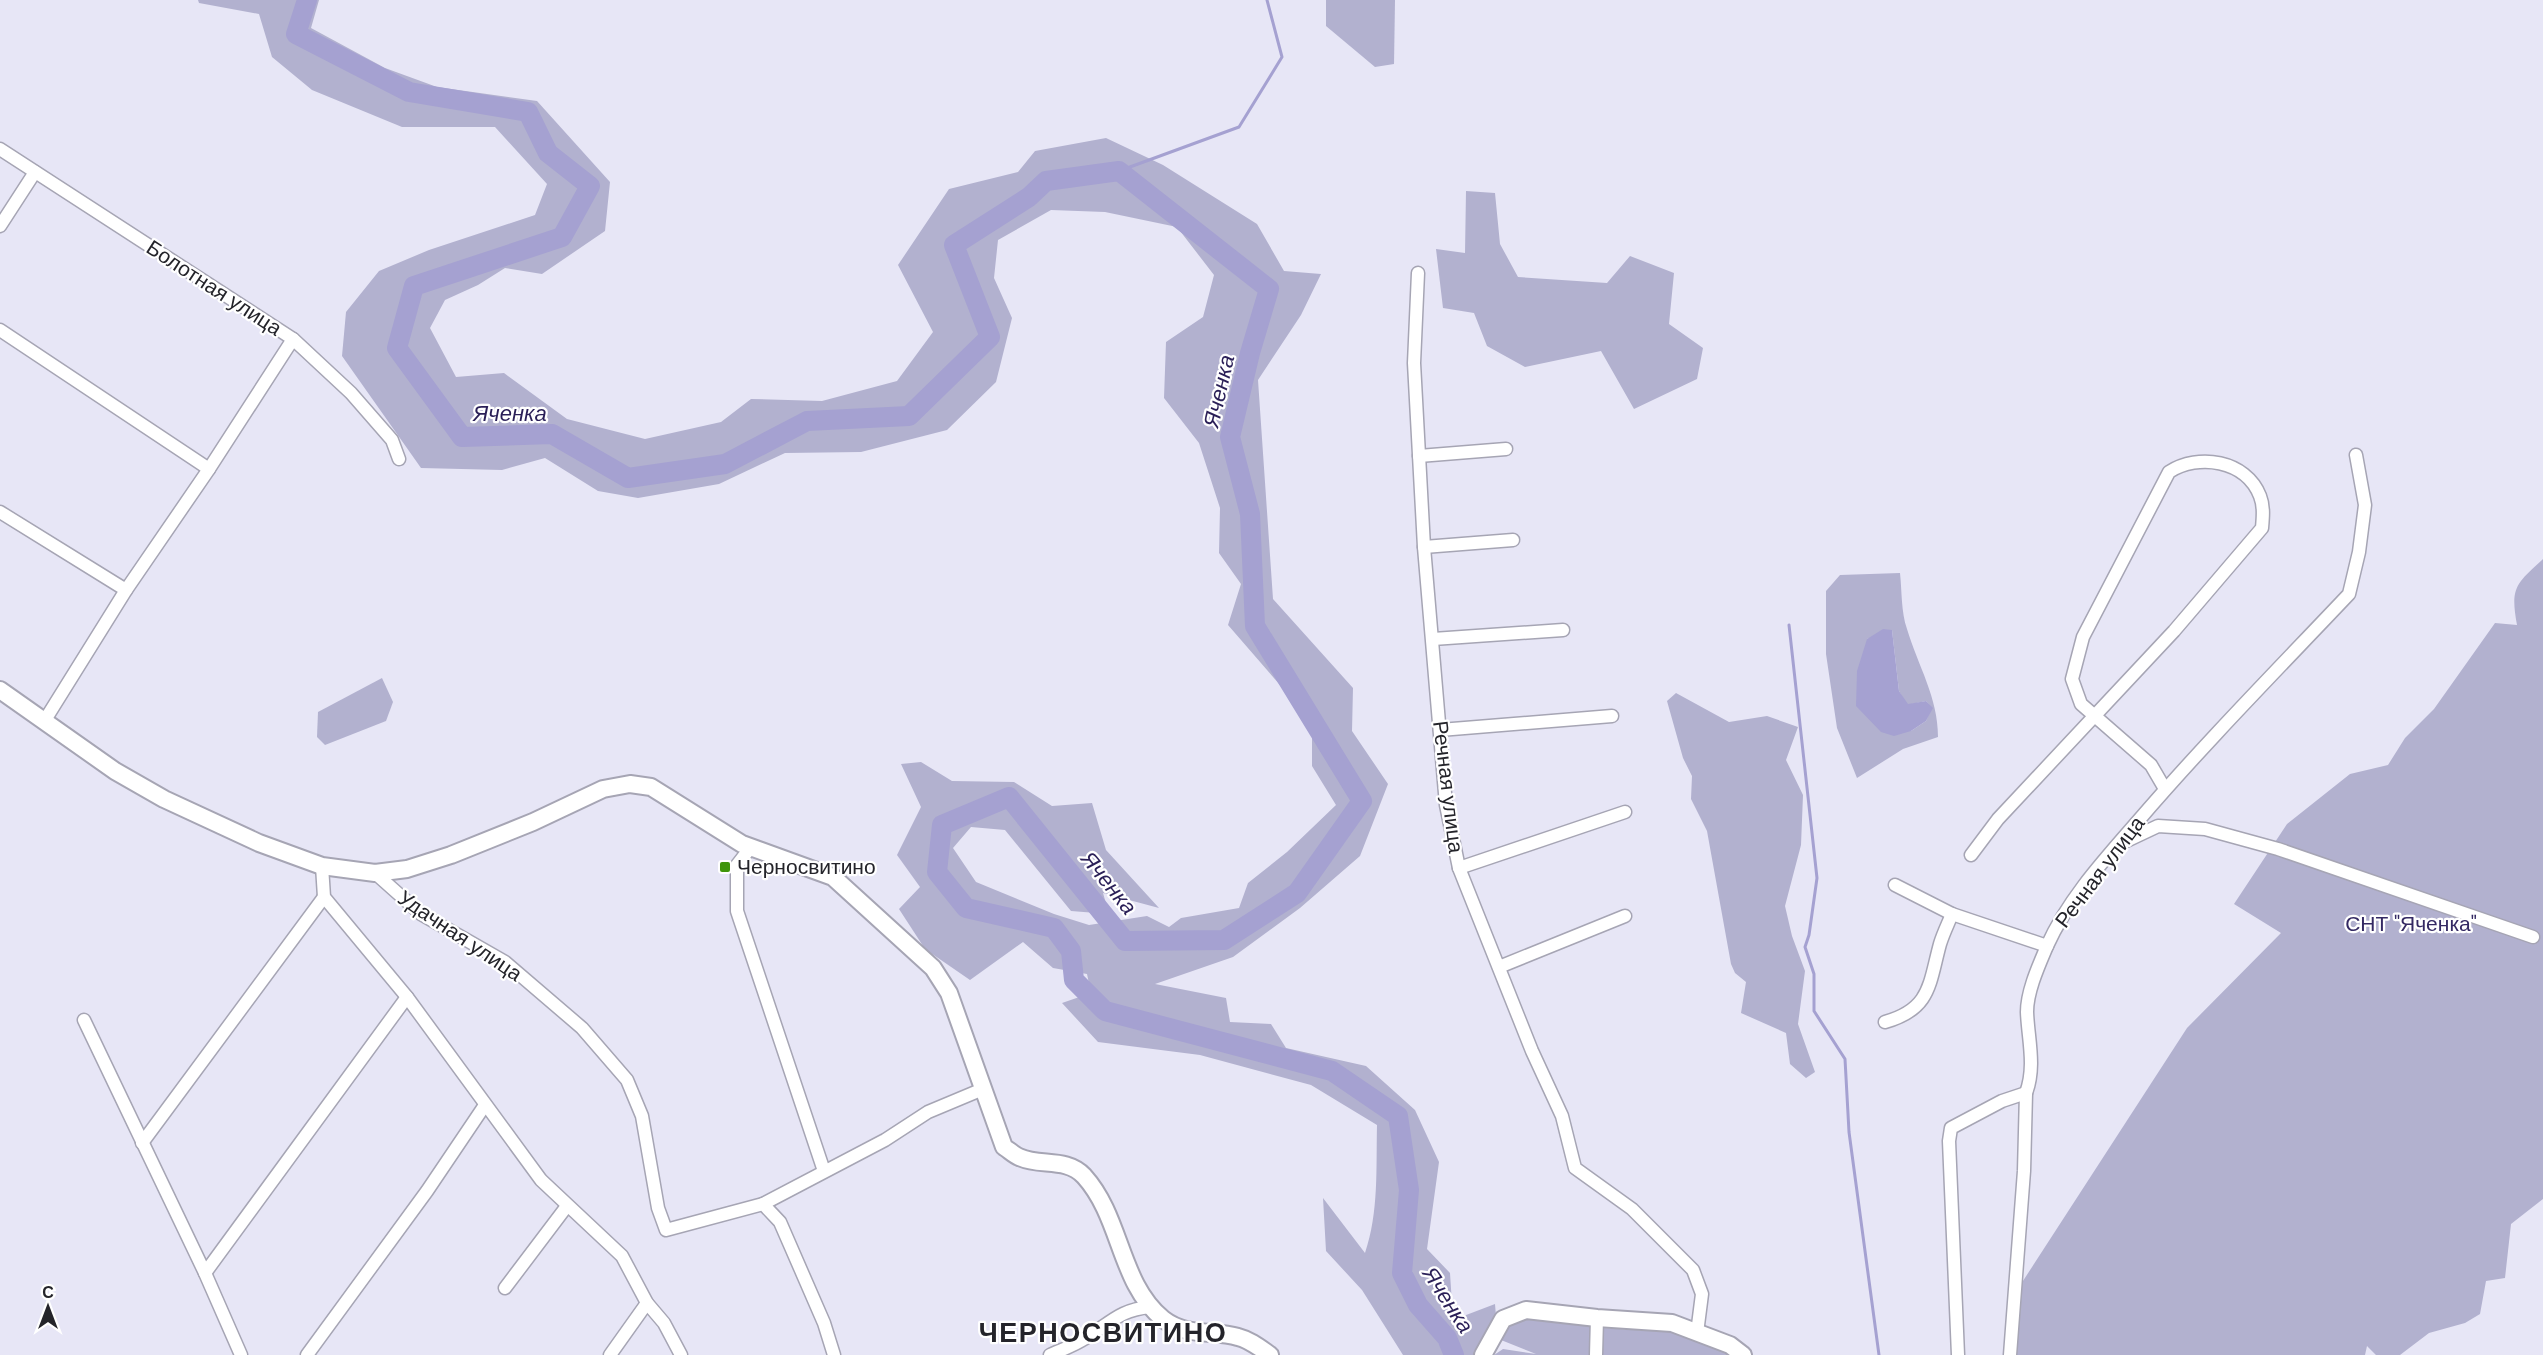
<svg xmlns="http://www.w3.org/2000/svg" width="2543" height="1355" font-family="'DM Sans',sans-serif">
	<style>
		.green { fill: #b2b1cf; fill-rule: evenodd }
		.water { fill: #a5a1d1 }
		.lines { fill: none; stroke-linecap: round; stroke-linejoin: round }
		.stream { stroke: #a5a1d1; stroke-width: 3 }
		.river { stroke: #a5a1d1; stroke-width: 20 }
		.street-casing { stroke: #a6a5b4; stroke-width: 15 }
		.secondary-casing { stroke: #a6a5b4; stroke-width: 20 }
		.street { stroke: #fff; stroke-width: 12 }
		.secondary { stroke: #fff; stroke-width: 16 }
		.poi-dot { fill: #3f9509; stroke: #fff; stroke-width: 2 }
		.labels { text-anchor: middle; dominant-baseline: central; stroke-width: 4.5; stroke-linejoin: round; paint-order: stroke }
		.street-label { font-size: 21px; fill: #24242a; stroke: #fff }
		.poi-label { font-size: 21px; fill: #24242a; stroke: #fff; text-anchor: start }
		.park-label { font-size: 21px; fill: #342963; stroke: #fff }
		.water-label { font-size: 22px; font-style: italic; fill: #2a1f57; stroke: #fff }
		.district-label { font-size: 27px; font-weight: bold; letter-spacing: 1.5px; fill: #24242a; stroke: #fff }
	</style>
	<rect width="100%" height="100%" fill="#e7e6f6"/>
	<g class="green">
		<path d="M198,0h121l-8,28 74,40 52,19 100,14 73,81 -5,49 -63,43 -37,-6 -27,17 -33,15 -15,28 26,49 48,-4 63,46 78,20 76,-17 30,-23 71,2 75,-20 36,-49 -35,-67 51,-76 69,-17 17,-21 71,-13 57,27 94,59 27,47 37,3 -20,41 -43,65 15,219 80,89 -1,43 36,53 -28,72 -60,52 -67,49 -78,27 71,14 4,24 41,2 15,24 80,18 49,44 24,52 -12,87 23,24 3,47 42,-16 1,12 -22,39h-71l-41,-65 -36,-39 -3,-53 42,55c14,-41 11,-85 12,-128l-66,-40 -111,-30 -102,-13 -36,-39 29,-10 -4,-19 -34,-6 -30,-26 -53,38 -45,-31 -26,-40 21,-22 -23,-32 24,-48 -20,-43 20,-2 31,19 62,1 38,24 40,-3 14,47 53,58 -56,-15 6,21 -38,-3 -66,-81 -34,-3 -18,21 23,34 78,32 35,11 58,-9 22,11 12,-9 58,-10 9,-25 39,-31 49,-47 -24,-39v-44l-84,-97 13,-41 -22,-31 1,-45 -21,-65 -35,-45 2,-56 37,-25 11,-42 -37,-48 -72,-15 -54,-2 -53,30 -4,38 18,40 -16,64 -49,48 -86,22 -76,1 -66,31 -81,14 -40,-7 -53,-33 -43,12 -81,-2 -79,-112 4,-44 33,-41 50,-21 106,-35 12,-31 -52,-57h-93l-90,-37 -40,-33 -13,-43 -60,-11z"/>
		<polygon points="1326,0 1395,0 1394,64 1375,67 1326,26"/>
		<polygon points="1466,191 1495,193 1500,244 1518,277 1607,283 1630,256 1674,273 1669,324 1703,348 1697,379 1634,409 1601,351 1525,367 1487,346 1474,313 1443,308 1436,249 1465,253"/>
		<path d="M2543,559v640l-32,25 -6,54 -19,3 -6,33 -15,9 -36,10 -29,22h-24l-9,-9 -2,9h-350l6,-71 166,-256 94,-95 -47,-29 53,-80 63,-50 38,-9 17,-27 29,-29 61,-86 22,2c-7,-38 -1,-41 26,-66z"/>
		<path d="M1900,573c2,18 1,39 7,56 11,37 31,68 31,108l-35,12 -46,29 -20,-50 -11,-74v-63l14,-16zM1892,630l7,61 8,14 19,-4 6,7 -6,13 -15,10 -44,-92z"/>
		<polygon points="382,678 393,702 386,721 325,745 317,737 318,712"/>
		<polygon points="1676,693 1729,722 1767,716 1798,727 1786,760 1803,795 1801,845 1785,906 1792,936 1805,971 1798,1024 1815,1072 1806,1078 1790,1064 1786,1033 1741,1013 1746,982 1735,973 1731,964 1707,831 1691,799 1692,776 1683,758 1667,701"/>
		<polygon points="1517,1317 1602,1328 1671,1332 1723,1350 1729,1355 1494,1355 1503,1349 1536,1354 1496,1338"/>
	</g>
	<polygon class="water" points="1883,629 1892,630 1899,691 1908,704 1926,701 1933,708 1926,721 1911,731 1894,736 1881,732 1856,706 1857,671 1867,639"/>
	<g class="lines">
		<g class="stream">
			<polyline points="1119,171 1239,127 1282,57 1267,0"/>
			<polyline points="1789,625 1817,878 1809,935 1805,947 1814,974 1814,1011 1845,1059 1849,1132 1879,1355"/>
		</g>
		<polyline class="river" points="307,0 296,34 409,92 528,112 548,153 590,186 562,237 414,286 397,348 462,437 552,434 628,478 725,464 807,421 909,416 990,337 954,245 1029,197 1046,181 1119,171 1269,289 1250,353 1230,437 1250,514 1255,626 1362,801 1297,893 1224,940 1125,941 1009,797 942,825 937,872 966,908 1054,928 1071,951 1074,980 1105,1011 1332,1071 1398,1116 1409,1190 1402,1273 1418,1305 1447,1338 1454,1355"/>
		<defs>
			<g id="street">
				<polyline points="0,149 293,339 351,393 392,440 399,459"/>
				<polyline points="0,226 35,172"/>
				<polyline points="1418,273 1414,363 1424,547 1446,805 1459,868 1532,1051 1562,1116 1575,1168 1632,1209 1693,1270 1702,1294 1697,1333"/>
				<polyline points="0,330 209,469"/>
				<polyline points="1419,456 1506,449"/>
				<polyline points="0,512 126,590"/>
				<polyline points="1424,547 1513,540"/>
				<polyline points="1433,639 1563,630"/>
				<polyline points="45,720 126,590 209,469 293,339"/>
				<polyline points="1440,730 1612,716"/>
				<polyline points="2122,843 2158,826 2205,829 2278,849 2533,937"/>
				<polyline points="751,847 737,865 737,911 824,1171"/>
				<path d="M1971,855l27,-36 176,-188 88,-103c1,-11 2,-22 -2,-32 -14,-36 -62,-43 -91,-24l-86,165 -11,42 9,25 70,61 14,24"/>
				<polyline points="322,866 324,897 407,997 541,1180 622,1256 647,1303 664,1323 681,1355"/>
				<polyline points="1459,868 1625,812"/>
				<polyline points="375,873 421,914 505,962 582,1028 627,1080 642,1116 658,1208 666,1230 763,1204 780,1222 824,1323 834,1355"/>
				<polyline points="1895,885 1952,914 2047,946"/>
				<polyline points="1499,967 1625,916"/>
				<polyline points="84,1020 205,1273 241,1355"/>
				<path d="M1885,1022c46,-13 44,-38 55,-78 3,-10 8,-20 12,-30"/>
				<polyline points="142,1143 324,897"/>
				<polyline points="763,1204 885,1140 928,1112 983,1089"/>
				<polyline points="205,1273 407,997"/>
				<polyline points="505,1288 567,1206"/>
				<polyline points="307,1355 427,1191 485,1105"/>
				<polyline points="610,1355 647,1303"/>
				<path d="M1050,1355c11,-5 23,-9 34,-16 26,-15 34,-29 66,-32"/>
				<polyline points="1596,1355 1597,1318"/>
				<polyline points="1958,1355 1949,1141 1951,1128 2002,1101 2026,1093"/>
				<path d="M2010,1355l14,-184 2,-78c10,-27 2,-54 1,-81 0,-21 12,-47 20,-66 21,-47 57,-86 91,-125 67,-78 140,-152 211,-227l10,-42 6,-47 -9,-50"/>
			</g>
			<g id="secondary">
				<path d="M0,690l115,81 49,28 95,44 63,23 53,7 32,-4 44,-14 82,-33 70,-33 27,-5 21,3 91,57 91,33 100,91 16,25 55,154c5,3 10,8 15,10 21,10 47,0 65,19 38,42 35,107 79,143 23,18 50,11 75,18 12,3 22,11 32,18"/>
				<polyline points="1483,1355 1503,1319 1526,1310 1597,1318 1672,1323 1730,1345 1743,1355"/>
			</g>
		</defs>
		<use href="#street" class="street-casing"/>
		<use href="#secondary" class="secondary-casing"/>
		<use href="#street" class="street"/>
		<use href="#secondary" class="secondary"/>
	</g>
	<rect class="poi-dot" x="719" y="861" width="12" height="12" rx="3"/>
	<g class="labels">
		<g class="street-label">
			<text transform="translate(214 288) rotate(33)">Болотная улица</text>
			<text transform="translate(1448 787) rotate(83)">Речная улица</text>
			<text transform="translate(2100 872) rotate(-53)">Речная улица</text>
			<text transform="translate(460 936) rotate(34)">Удачная улица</text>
		</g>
		<g class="poi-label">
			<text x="737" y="867">Черносвитино</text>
		</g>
		<g class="park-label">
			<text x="2411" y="924">СНТ "Яченка"</text>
		</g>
		<g class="water-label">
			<text transform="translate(1219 391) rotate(-77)">Яченка</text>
			<text x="510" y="413">Яченка</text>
			<text transform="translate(1109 883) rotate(51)">Яченка</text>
			<text transform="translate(1448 1300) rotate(57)">Яченка</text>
		</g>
		<g class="district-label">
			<text x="1103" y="1332">ЧЕРНОСВИТИНО</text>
		</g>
	</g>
	<g transform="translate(48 1307)" stroke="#ffffff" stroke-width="4.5" paint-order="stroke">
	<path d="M0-4.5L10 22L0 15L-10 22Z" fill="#24242a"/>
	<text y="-9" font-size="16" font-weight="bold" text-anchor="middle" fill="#24242a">С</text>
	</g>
</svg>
